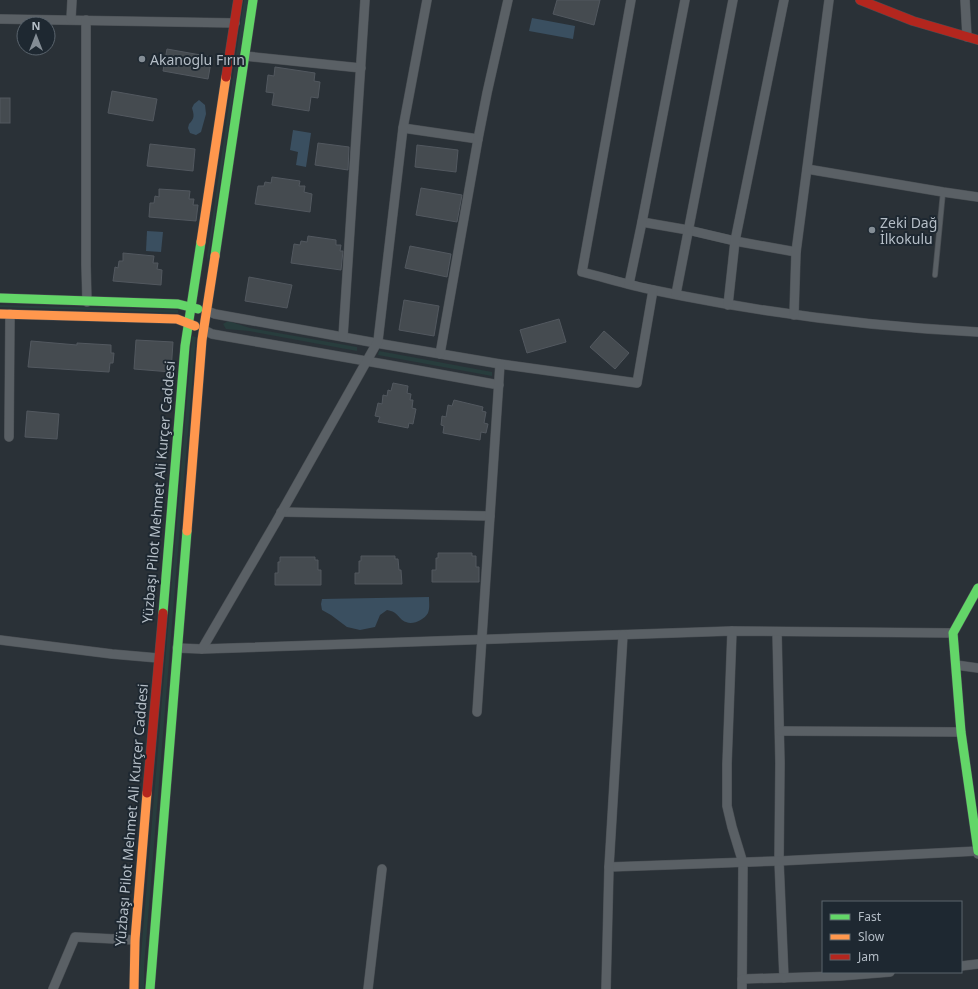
<svg xmlns="http://www.w3.org/2000/svg" width="978" height="989" font-family="'Noto Sans',sans-serif">
	<style>
		.green { fill: #283d3d }
		.water { fill: #3a4f60 }
		.building { fill: #454b50; stroke: #52585f }
		.lines { fill: none; stroke-linecap: round; stroke-linejoin: round }
		.lane-casing { stroke: #484d52; stroke-width: 6 }
		.street-casing { stroke: #484d52; stroke-width: 10 }
		.fast-casing { stroke: #484d52; stroke-width: 10 }
		.slow-casing { stroke: #484d52; stroke-width: 10 }
		.jam-casing { stroke: #484d52; stroke-width: 10 }
		.lane { stroke: #5a6065; stroke-width: 4.5 }
		.street { stroke: #5a6065; stroke-width: 9 }
		.fast { stroke: #63d668; stroke-width: 9 }
		.slow { stroke: #ff974d; stroke-width: 9 }
		.jam { stroke: #b3261e; stroke-width: 9 }
		.poi-dot { fill: #848d95; stroke: #1e2831; stroke-width: 1.5 }
		.labels { text-anchor: middle; dominant-baseline: central; stroke-width: 4; stroke-linejoin: round; paint-order: stroke }
		.poi-label { font-size: 14px; fill: #b5bec7; stroke: #1e2831; text-anchor: start }
		.street-label { font-size: 14px; fill: #b5bec7; stroke: #1e2831 }
	</style>
	<rect width="100%" height="100%" fill="#2a3137"/>
	<g class="green">
		<polygon points="244,0 248,0 208,262 207,256"/>
		<polygon points="0,305 178,310 178,313 0,307"/>
		<polygon points="228,321 250,328 357,347 357,351 249,331 226,329 223,324"/>
		<polygon points="192,336 196,337 176,575 144,967 144,989 140,989 140,967"/>
		<polygon points="379,351 492,372 492,376 378,355"/>
	</g>
	<g class="water">
		<polygon points="532,18 575,26 573,39 529,31"/>
		<path d="M199,100l6,5 1,9 -5,18 -5,3 -6,-2 -2,-5 1,-4c6,-6 5,-9 3,-16l2,-4z"/>
		<polygon points="293,130 311,133 306,167 296,165 298,152 290,150"/>
		<polygon points="147,231 163,232 161,252 146,251"/>
		<path d="M429,597c0,6 1,11 -1,16 -4,7 -15,12 -22,9 -8,-3 -7,-10 -19,-12l-7,5 -5,12 -15,3 -13,-3 -16,-12 -9,-5 -1,-6 1,-5z"/>
	</g>
	<g class="building">
		<polygon points="557,0 600,0 594,25 553,14"/>
		<polygon points="167,49 212,57 208,79 163,71"/>
		<polygon points="275,67 315,73 314,81 320,82 318,98 311,97 309,111 272,105 274,93 266,92 268,75 274,76"/>
		<polygon points="112,91 157,99 153,121 108,113"/>
		<rect x="0" y="98" width="10" height="25"/>
		<polygon points="318,143 349,147 348,170 315,165"/>
		<polygon points="150,144 195,149 193,171 147,166"/>
		<polygon points="417,145 458,150 456,172 415,167"/>
		<polygon points="272,177 300,181 299,186 305,186 304,192 312,194 310,212 255,204 258,186 264,186 265,182 271,183"/>
		<polygon points="421,188 462,195 457,222 416,215"/>
		<polygon points="159,189 190,191 189,199 194,199 193,205 198,205 196,221 149,217 150,203 154,203 155,196 159,197"/>
		<polygon points="308,236 336,240 336,245 341,245 340,251 343,251 341,270 291,263 294,244 300,245 301,241 307,242"/>
		<polygon points="410,246 451,254 447,277 405,268"/>
		<polygon points="123,253 154,256 153,263 158,263 157,269 162,270 161,285 113,281 115,267 118,268 119,261 123,261"/>
		<polygon points="249,277 292,285 287,308 245,301"/>
		<polygon points="404,300 439,306 434,336 399,330"/>
		<polygon points="559,319 566,342 527,353 520,330"/>
		<polygon points="604,331 629,353 615,369 590,347"/>
		<polygon points="136,340 173,342 171,372 134,369"/>
		<polygon points="31,341 77,345 77,343 111,345 111,353 114,353 113,363 110,363 109,372 28,367"/>
		<polygon points="393,383 408,386 407,393 411,394 410,400 413,400 412,408 416,409 413,424 409,423 408,428 378,422 380,417 375,416 378,403 382,404 383,395 387,396 388,390 391,391"/>
		<polygon points="454,400 483,407 482,411 486,412 484,423 488,424 486,433 481,432 480,440 443,433 444,426 441,425 442,416 446,417 448,405 452,406"/>
		<polygon points="27,411 59,414 57,439 25,437"/>
		<polygon points="438,553 472,553 472,556 476,556 476,567 479,567 479,582 432,582 432,570 436,570 436,558 438,558"/>
		<polygon points="361,556 395,556 395,559 398,559 399,570 401,570 402,584 355,584 355,573 359,573 359,561 361,561"/>
		<polygon points="280,557 315,557 315,560 318,560 318,570 321,570 321,585 275,585 275,573 278,573 278,562 280,562"/>
	</g>
	<g class="lines">
		<defs>
			<polyline id="lane" points="935,275 943,192"/>
			<g id="street">
				<path d="M631,0l-49,272c24,6 47,13 71,18 10,2 20,4 30,6 97,19 196,31 295,36"/>
				<polyline points="965,0 967,37"/>
				<polyline points="0,19 235,23"/>
				<polyline points="71,19 72,0"/>
				<polyline points="86,20 86,265 87,302"/>
				<polyline points="245,56 361,68"/>
				<polyline points="403,128 478,139"/>
				<polyline points="807,169 943,192 978,197"/>
				<polyline points="642,222 688,230 735,241 796,252"/>
				<polyline points="629,284 642,222 685,0"/>
				<polyline points="676,294 733,0"/>
				<polyline points="728,305 735,241 784,0"/>
				<polyline points="207,311 215,314 376,343 500,364 637,383 653,290"/>
				<polyline points="794,315 796,252 829,0"/>
				<polyline points="204,330 212,334 389,365 499,385"/>
				<polyline points="343,337 365,0"/>
				<polyline points="440,354 478,139 487,93 508,0"/>
				<polyline points="9,437 10,314"/>
				<polyline points="281,512 490,516"/>
				<polyline points="732,631 727,764 727,806 732,827 743,863 742,989"/>
				<polyline points="777,632 780,763 779,861 784,978"/>
				<polyline points="0,640 112,654 158,658"/>
				<polyline points="177,648 202,649 732,631 953,633"/>
				<polyline points="202,649 276,522 378,341 403,128 427,0"/>
				<polyline points="956,665 978,668"/>
				<polyline points="477,712 500,364"/>
				<polyline points="780,731 961,732"/>
				<polyline points="609,867 779,861 978,851 978,854"/>
				<polyline points="961,966 978,964"/>
				<polyline points="742,979 840,976 890,972"/>
				<polyline points="53,989 75,937 135,940"/>
				<polyline points="368,989 382,869"/>
				<polyline points="606,989 609,867 623,635"/>
			</g>
			<g id="fast">
				<polyline points="215,256 253,0"/>
				<polyline points="0,298 178,304 198,309"/>
				<polyline points="978,588 953,633 961,732 978,851"/>
				<polyline points="163,613 185,346 201,242"/>
				<polyline points="150,989 187,531"/>
			</g>
			<g id="slow">
				<polyline points="201,242 226,77"/>
				<polyline points="0,314 177,319 195,326"/>
				<polyline points="187,531 202,340 215,256"/>
				<polyline points="134,989 135,940 147,793"/>
			</g>
			<g id="jam">
				<polyline points="860,0 913,21 978,40"/>
				<polyline points="226,77 238,0"/>
				<polyline points="147,793 163,613"/>
			</g>
		</defs>
		<use href="#lane" class="lane-casing"/>
		<use href="#street" class="street-casing"/>
		<use href="#fast" class="fast-casing"/>
		<use href="#slow" class="slow-casing"/>
		<use href="#jam" class="jam-casing"/>
		<use href="#lane" class="lane"/>
		<use href="#street" class="street"/>
		<use href="#fast" class="fast"/>
		<use href="#slow" class="slow"/>
		<use href="#jam" class="jam"/>
	</g>
	<g class="poi-dot">
		<circle cx="142" cy="59" r="4"/>
		<circle cx="872" cy="230" r="4"/>
	</g>
	<g class="labels">
		<g class="poi-label">
			<text x="150" y="59">Akanoglu Fırın</text>
			<text x="880" y="222">Zeki Dağ<tspan x="880" dy="16">İlkokulu</tspan></text>
		</g>
		<g class="street-label">
			<text transform="translate(158 492) rotate(-85)">Yüzbaşı Pilot Mehmet Ali Kurçer Caddesi</text>
			<text transform="translate(131 815) rotate(-85)">Yüzbaşı Pilot Mehmet Ali Kurçer Caddesi</text>
		</g>
	</g>
	<rect x="822" y="901" width="140" height="72" fill="#1e2831" stroke="#5a646d"/>
	<rect x="830" y="914" width="20" height="6" fill="#63d668" stroke="#5a646d"/>
	<text x="858" y="921" font-size="12" fill="#b5bec7">Fast</text>
	<rect x="830" y="934" width="20" height="6" fill="#ff974d" stroke="#5a646d"/>
	<text x="858" y="941" font-size="12" fill="#b5bec7">Slow</text>
	<rect x="830" y="954" width="20" height="6" fill="#b3261e" stroke="#5a646d"/>
	<text x="858" y="961" font-size="12" fill="#b5bec7">Jam</text>
	<g transform="translate(36 36)"><circle r="19" fill="#1e2831" stroke="#5a646d"/>
	<path d="M0-3L7 15L0 10L-7 15Z" fill="#848d95"/>
	<text y="-6" font-size="11" font-weight="bold" text-anchor="middle" fill="#b5bec7">N</text>
	</g>
</svg>
